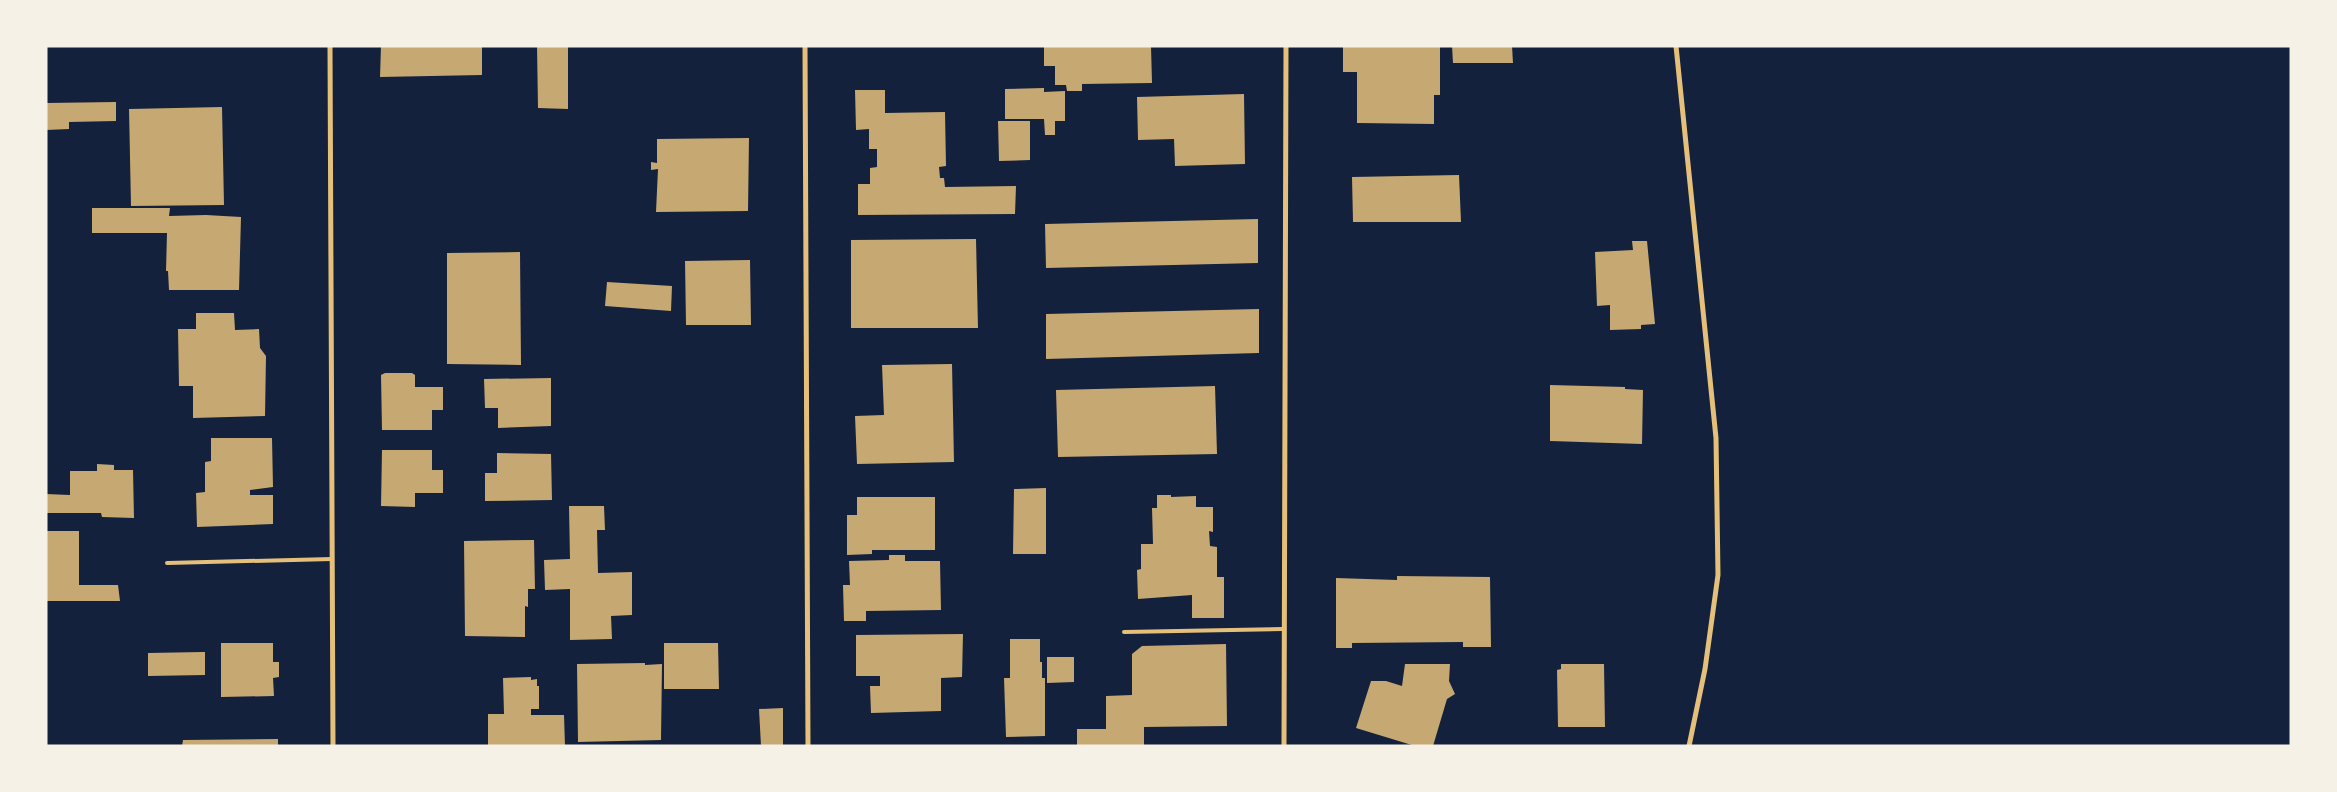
<svg xmlns="http://www.w3.org/2000/svg" width="2337" height="792" font-family="'Work Sans',sans-serif">
	<style>
		.building { fill: #c6a872 }
		.lines { fill: none; stroke-linecap: round; stroke-linejoin: round }
		.service { stroke: #e5c07b; stroke-width: 4 }
		.minor { stroke: #e5c07b; stroke-width: 5 }
	</style>
	<rect width="100%" height="100%" fill="#14213d"/>
	<g class="building">
		<polygon points="381,46 482,46 482,75 380,77"/>
		<polygon points="537,46 568,46 568,109 538,108"/>
		<polygon points="1044,46 1151,46 1152,83 1082,84 1082,91 1067,91 1066,85 1055,85 1055,66 1044,66"/>
		<polygon points="1343,46 1440,46 1440,95 1434,95 1434,124 1357,123 1357,72 1343,72"/>
		<polygon points="1452,46 1512,46 1513,63 1453,63"/>
		<polygon points="1044,88 1044,92 1065,91 1065,121 1055,121 1055,135 1045,135 1044,119 1005,119 1005,89"/>
		<polygon points="855,90 885,90 885,113 945,112 946,166 939,167 940,178 944,178 945,187 1016,186 1015,214 858,215 858,184 870,184 870,168 877,167 877,149 869,149 869,129 856,130"/>
		<polygon points="1244,94 1245,164 1175,166 1174,139 1138,140 1137,97"/>
		<polygon points="116,102 116,121 69,122 69,129 46,130 46,103"/>
		<polygon points="222,107 224,205 131,206 129,109"/>
		<polygon points="998,121 1030,121 1030,160 999,161"/>
		<polygon points="749,138 748,211 656,212 658,169 651,170 651,162 657,163 657,139"/>
		<polygon points="1459,175 1461,222 1353,222 1352,177"/>
		<polygon points="92,208 170,208 169,216 206,215 241,217 239,290 169,290 168,271 166,271 167,233 92,233"/>
		<polygon points="1258,219 1258,263 1046,268 1045,224"/>
		<polygon points="974,239 976,239 978,328 851,328 851,240"/>
		<polygon points="1632,241 1647,241 1655,324 1641,325 1641,329 1610,330 1610,305 1597,306 1595,252 1633,250"/>
		<polygon points="520,252 521,365 447,364 447,253"/>
		<polygon points="750,260 751,325 686,325 685,261"/>
		<polygon points="607,282 672,286 671,311 605,306"/>
		<polygon points="1259,309 1259,353 1046,359 1046,314"/>
		<polygon points="196,313 234,313 235,330 259,329 260,348 266,356 265,416 193,418 193,386 179,386 178,329 196,329"/>
		<polygon points="952,364 954,462 857,464 855,416 884,415 882,365"/>
		<polygon points="385,373 412,373 415,375 415,387 443,387 443,410 432,410 432,430 382,430 381,375"/>
		<polygon points="551,378 551,426 498,428 498,408 485,408 484,379"/>
		<polygon points="1550,385 1625,387 1625,389 1643,390 1642,444 1550,441"/>
		<polygon points="1215,386 1217,454 1058,457 1056,390"/>
		<polygon points="211,438 272,438 273,487 250,490 250,495 273,495 273,524 197,527 196,493 205,492 205,462 211,461"/>
		<polygon points="382,450 432,450 432,470 443,470 443,493 415,493 415,507 381,506"/>
		<polygon points="497,453 551,454 552,500 485,501 485,473 497,473"/>
		<polygon points="97,464 114,465 114,470 133,470 134,518 102,517 101,513 46,513 46,494 70,495 70,471 97,471"/>
		<polygon points="1046,488 1046,554 1013,554 1014,489"/>
		<polygon points="1157,495 1171,495 1171,497 1196,496 1196,507 1213,507 1213,532 1209,531 1210,546 1217,547 1217,577 1224,577 1224,618 1192,618 1192,595 1138,599 1137,570 1141,569 1141,544 1153,544 1152,508 1157,508"/>
		<polygon points="857,497 935,497 935,550 872,550 872,554 847,555 847,515 857,515"/>
		<polygon points="569,506 604,506 605,530 597,530 598,573 632,572 632,615 611,616 612,639 570,640 570,589 545,590 544,560 570,559"/>
		<polygon points="46,531 79,531 79,585 118,585 120,601 46,601"/>
		<polygon points="534,540 535,589 528,589 528,607 525,606 525,637 465,636 464,541"/>
		<polygon points="889,555 905,555 905,561 940,561 941,610 866,611 866,621 844,621 843,585 850,585 849,561 889,560"/>
		<polygon points="1397,576 1490,577 1491,647 1463,647 1463,642 1352,643 1352,648 1336,648 1336,578 1397,580"/>
		<polygon points="963,634 962,677 941,678 941,711 871,713 870,686 880,686 880,676 856,676 856,635"/>
		<polygon points="1010,639 1040,639 1040,662 1042,662 1042,678 1045,678 1045,736 1006,737 1004,678 1010,678"/>
		<polygon points="221,643 273,643 273,662 279,662 279,677 273,678 274,696 221,697"/>
		<polygon points="664,643 718,643 719,689 664,689"/>
		<polygon points="1226,644 1227,726 1144,727 1144,746 1077,746 1077,729 1106,729 1106,696 1132,695 1132,654 1142,646"/>
		<polygon points="202,652 205,652 205,675 148,676 148,653"/>
		<polygon points="1047,657 1074,657 1074,682 1047,683"/>
		<polygon points="645,663 645,665 662,664 661,740 578,742 577,664"/>
		<polygon points="1405,664 1450,664 1449,681 1455,694 1447,699 1433,746 1415,746 1356,728 1371,681 1386,681 1402,686"/>
		<polygon points="1561,664 1604,664 1605,727 1558,727 1557,670 1561,669"/>
		<polygon points="531,677 531,680 537,679 537,686 539,686 539,709 531,709 531,715 564,715 565,746 488,746 488,714 504,714 503,678"/>
		<polygon points="783,708 783,746 761,746 759,709"/>
		<polygon points="278,739 278,746 182,746 183,740"/>
	</g>
	<g class="lines">
		<g class="service">
			<polyline points="167,563 332,559"/>
			<polyline points="1124,632 1283,629"/>
		</g>
		<g class="minor">
			<polyline points="330,46 333,746"/>
			<polyline points="805,46 808,746"/>
			<polyline points="1676,46 1716,438 1718,575 1705,669 1689,746"/>
			<polyline points="1284,746 1286,46"/>
		</g>
	</g>
	<rect width="2337" height="792" fill="none" stroke="#f6f1e7" stroke-width="95"/>
</svg>
